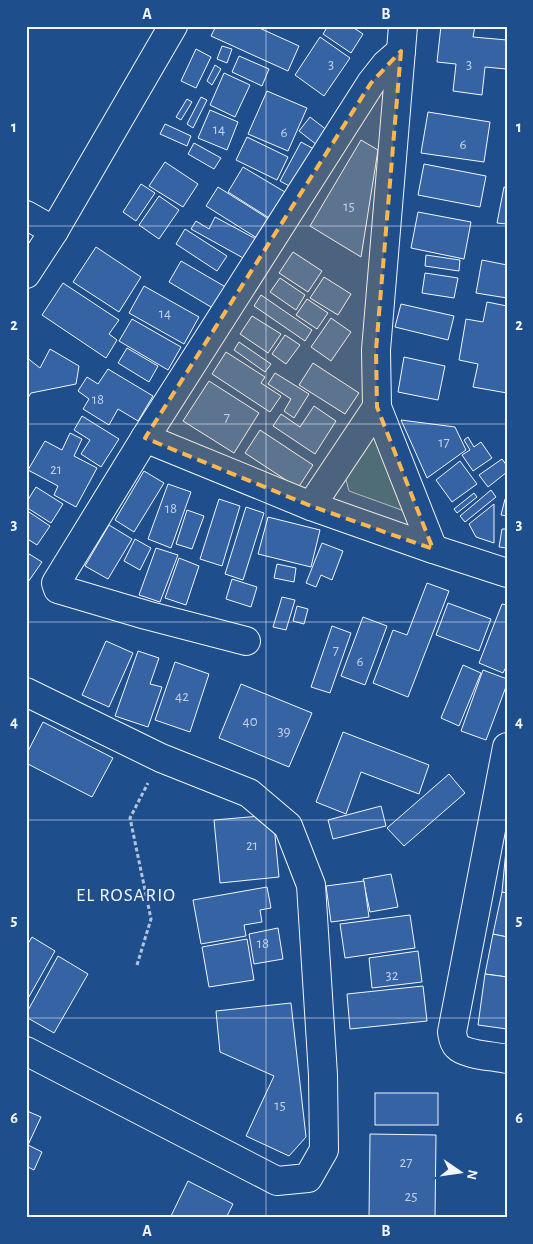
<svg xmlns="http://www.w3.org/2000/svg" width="533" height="1244" font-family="'Alegreya Sans',sans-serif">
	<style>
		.green { fill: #245a82; stroke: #a8bbd7 }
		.building { fill: #3563a3; stroke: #f2f6ff }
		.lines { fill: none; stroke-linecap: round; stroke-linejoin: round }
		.minor-casing { stroke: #f2f6ff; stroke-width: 30 }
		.path { stroke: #b3c4dc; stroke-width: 3; stroke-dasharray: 4 2.5; stroke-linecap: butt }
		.minor { stroke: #1f4e8c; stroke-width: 28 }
		.marked { fill: #ffb74d; fill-opacity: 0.2; stroke: #ffb74d; stroke-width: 4; stroke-dasharray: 10 6; stroke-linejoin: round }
		.grid { fill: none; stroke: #f2f6ff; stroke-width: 1; stroke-opacity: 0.55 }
		.labels { text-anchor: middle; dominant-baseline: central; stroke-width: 4; stroke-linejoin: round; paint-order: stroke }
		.number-label { font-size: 15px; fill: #c3d1e8 }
		.neighbourhood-label { font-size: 19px; letter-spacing: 1px; fill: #f2f6ff; stroke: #1f4e8c }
		.neatline { fill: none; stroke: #f2f6ff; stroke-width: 2 }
		.grid-label { font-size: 16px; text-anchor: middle; font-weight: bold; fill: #f2f6ff }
	</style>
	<rect width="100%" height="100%" fill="#1f4e8c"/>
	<polygon class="green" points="370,429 407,512 349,491 345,476"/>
	<g class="building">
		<polygon points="216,26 255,26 299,46 288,71 211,36"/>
		<polygon points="328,26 351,26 363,34 351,53 323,34"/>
		<polygon points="441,26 475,26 473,37 507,40 506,69 485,67 482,95 453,91 456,64 437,62"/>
		<polygon points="320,37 350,58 324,96 295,75"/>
		<polygon points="222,46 232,49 227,63 217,59"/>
		<polygon points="196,49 211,57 196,88 181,81"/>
		<polygon points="239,56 269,69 262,86 232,72"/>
		<polygon points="215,65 221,69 212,85 207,81"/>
		<polygon points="224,73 250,85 235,117 210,105"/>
		<polygon points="267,91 307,108 288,151 248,134"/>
		<polygon points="201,97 207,100 193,128 187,124"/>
		<polygon points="187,99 192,102 181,120 176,117"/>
		<polygon points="210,110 238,122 227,150 198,138"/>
		<polygon points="428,112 490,122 484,162 421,153"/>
		<polygon points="310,117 328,131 317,145 299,131"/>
		<polygon points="165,124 191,136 187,146 160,134"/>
		<polygon points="247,137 288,157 277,180 236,160"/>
		<polygon points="361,140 378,150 361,257 310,226"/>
		<polygon points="301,142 314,149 293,188 280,181"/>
		<polygon points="194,143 221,158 214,169 188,154"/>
		<polygon points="165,162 198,184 183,207 149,186"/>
		<polygon points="424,164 486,176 480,207 418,195"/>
		<polygon points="243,167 290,195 274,221 228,192"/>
		<polygon points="141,184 155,193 136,221 123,212"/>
		<polygon points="218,187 272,221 260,240 206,206"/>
		<polygon points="504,187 507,188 507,224 497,223"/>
		<polygon points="159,196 179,210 159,239 139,225"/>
		<polygon points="418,212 471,222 464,259 411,248"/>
		<polygon points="215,217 256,239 245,259 191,229 196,221 209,229"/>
		<polygon points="185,229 227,256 217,271 176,244"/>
		<polygon points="96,247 141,277 119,312 73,282"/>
		<polygon points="293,252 322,271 308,292 279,273"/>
		<polygon points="426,255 460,260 459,271 425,266"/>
		<polygon points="482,260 507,265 507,298 476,293"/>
		<polygon points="181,261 229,289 216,310 169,282"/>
		<polygon points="425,273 458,278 454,298 422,293"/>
		<polygon points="324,277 351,294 338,315 310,298"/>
		<polygon points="280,278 305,295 296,310 270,292"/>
		<polygon points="63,283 119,320 109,334 117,340 106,358 42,315"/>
		<polygon points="144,286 199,317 184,344 129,313"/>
		<polygon points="261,295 312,330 305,341 254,306"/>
		<polygon points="307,299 328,313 317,329 296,315"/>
		<polygon points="487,302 507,306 507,393 473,387 478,364 459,360 466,319 483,322"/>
		<polygon points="401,304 454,316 448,340 395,327"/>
		<polygon points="252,316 281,334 268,353 240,334"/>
		<polygon points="331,318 351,332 331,361 311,347"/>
		<polygon points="132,319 181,347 168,370 119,341"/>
		<polygon points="285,335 300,345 286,364 272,354"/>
		<polygon points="239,342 271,364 265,372 234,350"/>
		<polygon points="127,348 158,366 149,382 118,363"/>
		<polygon points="50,349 79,366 76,384 31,393 26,401 26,357 40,368"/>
		<polygon points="226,352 265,377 261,383 281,396 270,412 212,374"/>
		<polygon points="404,357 445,366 438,400 398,392"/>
		<polygon points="313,363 359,393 345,414 299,385"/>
		<polygon points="108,369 153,396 138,421 118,409 109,425 83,409 89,399 78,391 87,377 98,384"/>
		<polygon points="275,373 309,394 294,418 284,411 291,399 268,384"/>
		<polygon points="209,381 259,413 234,453 183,421"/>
		<polygon points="314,406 336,421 315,454 273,426 281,414 300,427"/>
		<polygon points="82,416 119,439 101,467 81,454 90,440 74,430"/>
		<polygon points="401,420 455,427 466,450 427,478"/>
		<polygon points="260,430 313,465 298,488 245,453"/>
		<polygon points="70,433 82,439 74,456 97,468 76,507 54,495 58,486 28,470 45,441 62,450"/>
		<polygon points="468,437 474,447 481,442 492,458 473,471 462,455 470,450 464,440"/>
		<polygon points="502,459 507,466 507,472 488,487 479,475"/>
		<polygon points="460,461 477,484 452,502 436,480"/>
		<polygon points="144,471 164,483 134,532 115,520"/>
		<polygon points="168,484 191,492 171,548 148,539"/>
		<polygon points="36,487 63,504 51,523 26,507 26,503"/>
		<polygon points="491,490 496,497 465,522 460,516"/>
		<polygon points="474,493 477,497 457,513 454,509"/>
		<polygon points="219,499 240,506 222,566 200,559"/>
		<polygon points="505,499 507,499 507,516 501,515"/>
		<polygon points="494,504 494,543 476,537 469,524"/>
		<polygon points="246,507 264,513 243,580 225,574"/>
		<polygon points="26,510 50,526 37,545 26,538"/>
		<polygon points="187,510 204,516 192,549 176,544"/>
		<polygon points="268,517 320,530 311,567 258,554"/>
		<polygon points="109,525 132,539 108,579 85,566"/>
		<polygon points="502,529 507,529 507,548 499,547"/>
		<polygon points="135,539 151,548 140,570 124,561"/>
		<polygon points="322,543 343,551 332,580 321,575 316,587 306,583"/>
		<polygon points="156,548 178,555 160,602 139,595"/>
		<polygon points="26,552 42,562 26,585"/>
		<polygon points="179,558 199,566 186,605 165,598"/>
		<polygon points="277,564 296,568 294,582 274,578"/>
		<polygon points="232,579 257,587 251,607 226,599"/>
		<polygon points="427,583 449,591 408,697 373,683 393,630 407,635"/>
		<polygon points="282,597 295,600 286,630 273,627"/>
		<polygon points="448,603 491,619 479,651 436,635"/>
		<polygon points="502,604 507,605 507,665 503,673 479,663"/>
		<polygon points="297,606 308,609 304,624 293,621"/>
		<polygon points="363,617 387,626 365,685 341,676"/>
		<polygon points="332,626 351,633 330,693 311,687"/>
		<polygon points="106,641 133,653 109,707 82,695"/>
		<polygon points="138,651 159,658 150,684 162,687 148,727 115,716"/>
		<polygon points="175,662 209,674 190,732 155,720"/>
		<polygon points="463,665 481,673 459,726 441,718"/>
		<polygon points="483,670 507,679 507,684 486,740 461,731"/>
		<polygon points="241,684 312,713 289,767 219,738"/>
		<polygon points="43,722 113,758 92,797 26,763 26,755"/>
		<polygon points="343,732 429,765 419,794 361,772 346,814 316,802"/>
		<polygon points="449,774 465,793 404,846 387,828"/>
		<polygon points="381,806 386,826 333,839 328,820"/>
		<polygon points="273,815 279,877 220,883 214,820"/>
		<polygon points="506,850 507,850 507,893 502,892"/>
		<polygon points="391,874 398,907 370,912 363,879"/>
		<polygon points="364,881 369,917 331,922 326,886"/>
		<polygon points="267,887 271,908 260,910 262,922 244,925 246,936 201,944 193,900"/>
		<polygon points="502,892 507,893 507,937 493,934"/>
		<polygon points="410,915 415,948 345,958 340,924"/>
		<polygon points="278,928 283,959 254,964 249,934"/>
		<polygon points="493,934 507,937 507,977 485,974"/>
		<polygon points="32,937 55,951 26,1002 26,947"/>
		<polygon points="247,939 254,980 209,987 202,947"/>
		<polygon points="418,951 422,982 372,988 369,958"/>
		<polygon points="58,956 88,974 54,1033 26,1017 26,1014"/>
		<polygon points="485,974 507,977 507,1029 478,1025"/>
		<polygon points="423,986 427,1021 350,1029 347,994"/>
		<polygon points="291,1003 306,1137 289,1156 246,1136 274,1076 220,1052 216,1011"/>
		<rect x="375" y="1093" width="63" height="32"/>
		<polygon points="27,1111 41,1117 28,1145 42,1152 34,1170 26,1166"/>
		<polygon points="370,1134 436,1135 435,1218 369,1218"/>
		<polygon points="188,1181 233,1204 226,1218 170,1218"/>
	</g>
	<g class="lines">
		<defs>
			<g id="minor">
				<polyline points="403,26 376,350 377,407 433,549"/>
				<polyline points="26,215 54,231"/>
				<polyline points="26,274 54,231 173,26"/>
				<polyline points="145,438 311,506 433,549 507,573"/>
				<polyline points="311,506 377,407"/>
				<polyline points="246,641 146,615 58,589 56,583 145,438 371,83 386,64 401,51"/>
				<polyline points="26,692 161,758 249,793 288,826 311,885 323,1075 324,1150 308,1178 277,1181 26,1051"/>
				<path d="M507,747l-55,285c1,5 1,10 5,14 8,9 37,10 50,13"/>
			</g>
		</defs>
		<use href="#minor" class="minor-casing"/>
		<polyline class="path" points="137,965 151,919 130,818 148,783"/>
		<use href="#minor" class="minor"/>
	</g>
	<path class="marked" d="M401,51l-25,299 1,57 56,142 -122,-43 -166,-68 226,-355z"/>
	<path class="grid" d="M266,26v1192M26,226h481M26,424h481M26,622h481M26,820h481M26,1018h481"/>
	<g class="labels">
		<g class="number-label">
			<text x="331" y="64">3</text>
			<text x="469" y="64">3</text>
			<text x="219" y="129">14</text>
			<text x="284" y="132">6</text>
			<text x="463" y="144">6</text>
			<text x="349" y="206">15</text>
			<text x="165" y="313">14</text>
			<text x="98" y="399">18</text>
			<text x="227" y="417">7</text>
			<text x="444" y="442">17</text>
			<text x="56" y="469">21</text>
			<text x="171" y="508">18</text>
			<text x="336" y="650">7</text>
			<text x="360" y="661">6</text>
			<text x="182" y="696">42</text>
			<text x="250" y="721">40</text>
			<text x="284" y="731">39</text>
			<text x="252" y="845">21</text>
			<text x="263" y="943">18</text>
			<text x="392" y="975">32</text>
			<text x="280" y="1105">15</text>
			<text x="406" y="1162">27</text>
			<text x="411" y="1196">25</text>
		</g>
		<g class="neighbourhood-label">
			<text x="126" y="895">EL ROSARIO</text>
		</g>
	</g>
	<rect width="533" height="1244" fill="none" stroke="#1f4e8c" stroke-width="55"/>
	<g transform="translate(460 1172) rotate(103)" stroke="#1f4e8c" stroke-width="4" paint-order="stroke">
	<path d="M0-4L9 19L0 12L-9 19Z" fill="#f2f6ff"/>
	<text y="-8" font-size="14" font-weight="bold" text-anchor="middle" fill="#f2f6ff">N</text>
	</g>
	<rect x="28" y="28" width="478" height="1188" class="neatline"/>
	<g class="grid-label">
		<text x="147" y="19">A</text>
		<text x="386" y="19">B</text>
		<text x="14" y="132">1</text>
		<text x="519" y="132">1</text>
		<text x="14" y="330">2</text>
		<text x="519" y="330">2</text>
		<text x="14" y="529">3</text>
		<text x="519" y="529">3</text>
		<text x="14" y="727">4</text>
		<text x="519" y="727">4</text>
		<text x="14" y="925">5</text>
		<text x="519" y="925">5</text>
		<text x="14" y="1123">6</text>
		<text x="519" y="1123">6</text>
		<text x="147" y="1236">A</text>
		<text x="386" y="1236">B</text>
	</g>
</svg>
